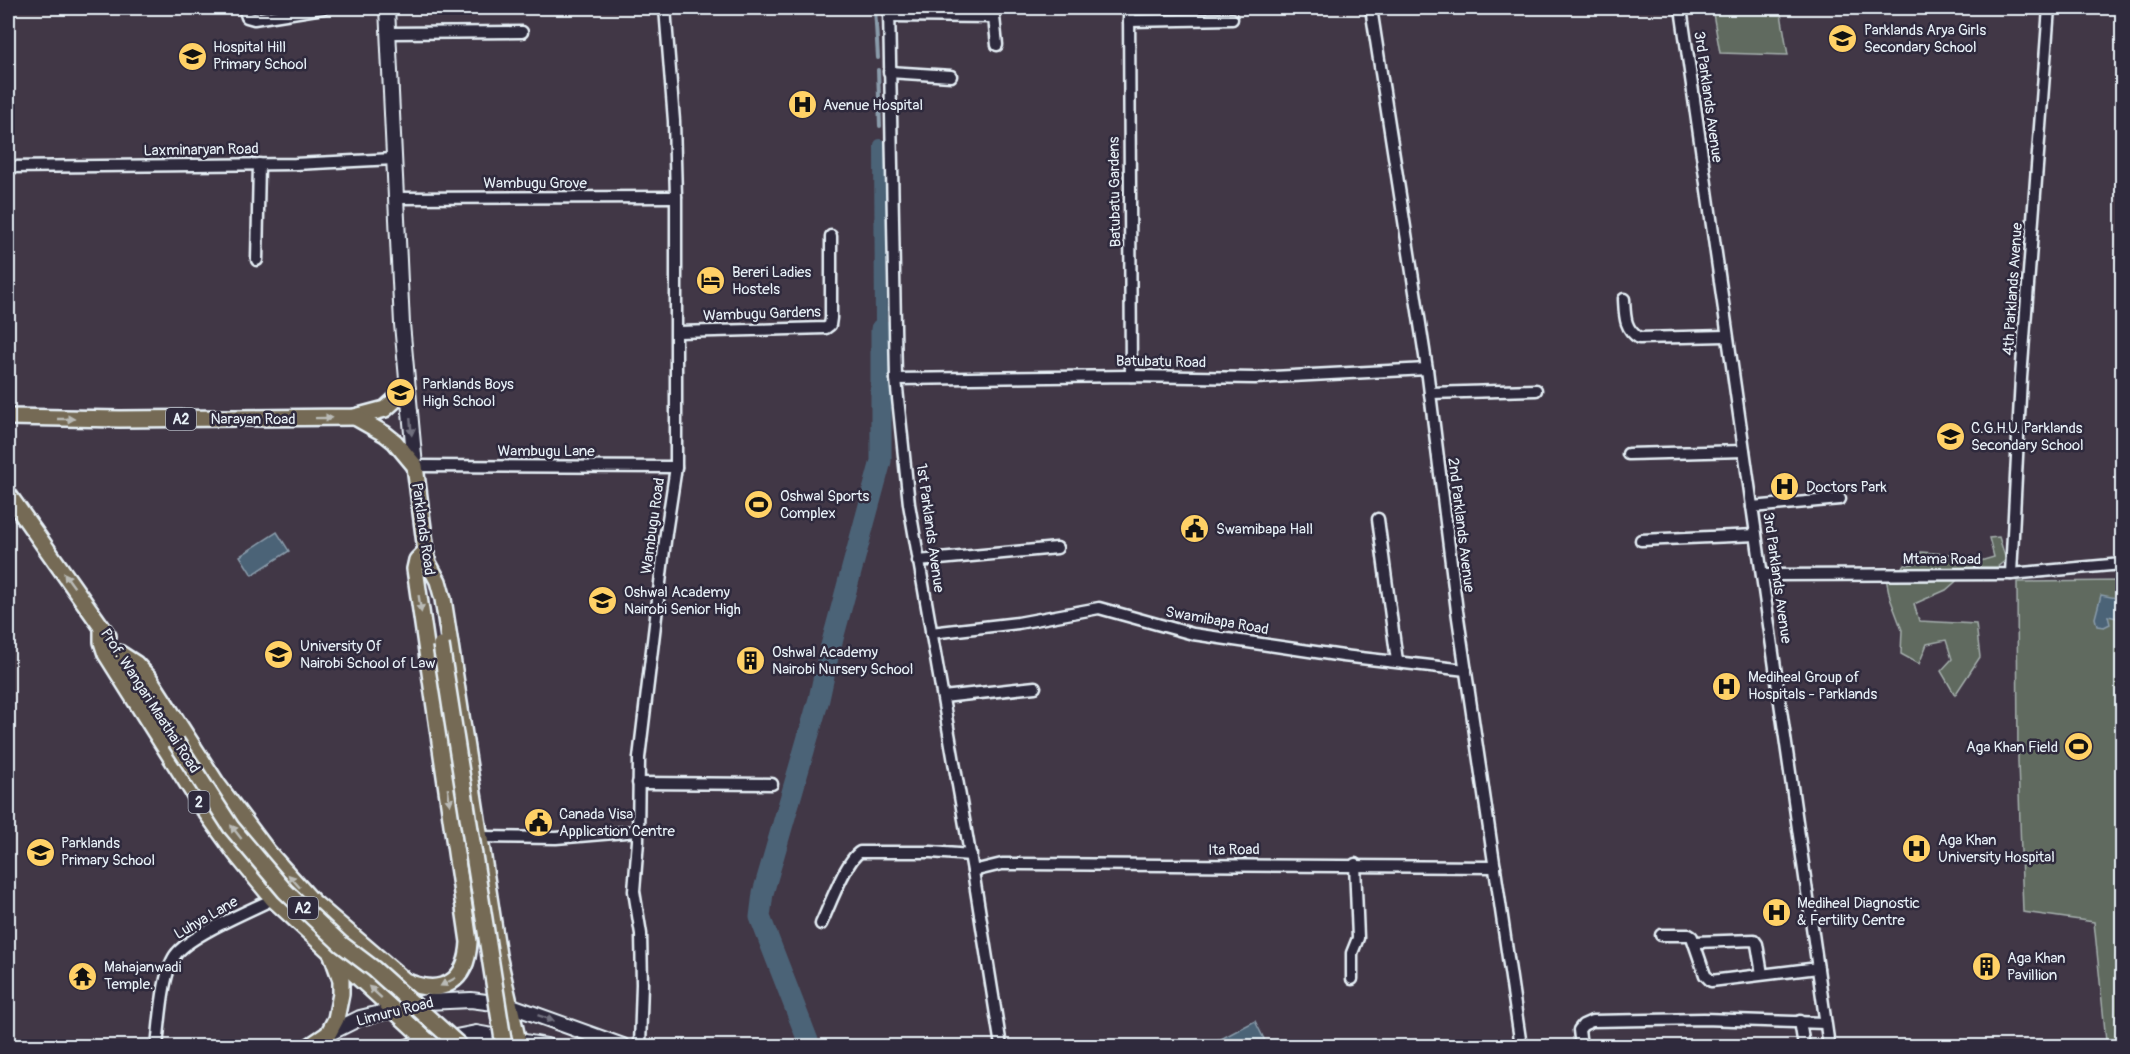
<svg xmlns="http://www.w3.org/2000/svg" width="2130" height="1054" font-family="Pangolin,sans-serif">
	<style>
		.green { fill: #606b5f; stroke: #a4aeac; stroke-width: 1.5 }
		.water { fill: #4c6377; stroke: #8a9cab; stroke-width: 1.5 }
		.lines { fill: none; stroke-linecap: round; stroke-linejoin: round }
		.stream { stroke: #8a9cab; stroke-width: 4 }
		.canal { stroke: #4c6377; stroke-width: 12 }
		.river { stroke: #4c6377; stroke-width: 21 }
		.street-casing { stroke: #e8f1f8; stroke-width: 15 }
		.secondary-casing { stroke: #e8f1f8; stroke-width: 18 }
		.primary-casing { stroke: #e8f1f8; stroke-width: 20 }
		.street { stroke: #2f2a3d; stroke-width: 10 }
		.secondary { stroke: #2f2a3d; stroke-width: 14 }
		.primary { stroke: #746b55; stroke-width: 15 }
		.primary-bridge-casing { stroke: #e8f1f8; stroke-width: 20; stroke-linecap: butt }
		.primary-bridge { stroke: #746b55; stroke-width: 15 }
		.oneway { fill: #babbb7 }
		.oneway2 { fill: #70707e }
		.labels { text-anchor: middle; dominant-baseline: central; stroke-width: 5; stroke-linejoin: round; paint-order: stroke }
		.shield { fill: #2f2a3d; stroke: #b0b5c0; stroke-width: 1.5 }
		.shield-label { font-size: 14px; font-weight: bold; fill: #e8f1f8 }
		.poi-label { font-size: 15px; fill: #e8f1f8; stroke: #2f2a3d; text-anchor: start }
		.street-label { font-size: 15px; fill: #e8f1f8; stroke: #2f2a3d }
	</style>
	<rect width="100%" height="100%" fill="#413746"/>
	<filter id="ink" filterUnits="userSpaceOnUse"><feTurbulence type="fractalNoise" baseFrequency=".0167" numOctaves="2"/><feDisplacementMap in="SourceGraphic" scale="12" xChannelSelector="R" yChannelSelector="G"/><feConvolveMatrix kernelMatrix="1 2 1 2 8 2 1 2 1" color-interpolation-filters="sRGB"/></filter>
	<g filter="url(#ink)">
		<g class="green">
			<polygon points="1712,8 1780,8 1788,55 1720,53"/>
			<polygon points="1999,537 2006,560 1997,567 1977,567 1961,577 1946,590 1914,604 1919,621 1976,624 1980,657 1955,695 1941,671 1952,659 1946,640 1927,644 1919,664 1901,654 1902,630 1890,598 1886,578 1905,565 1914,564 1921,552 1961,555 1977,562 1994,557 1989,538"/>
			<polygon points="2122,581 2122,1041 2106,1041 2094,922 2023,912 2018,762 2017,582"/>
		</g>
		<g class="water">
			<polygon points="277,532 289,551 252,575 240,556"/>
			<polygon points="2101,595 2122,599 2122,619 2108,616 2110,624 2104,627 2097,626 2095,618"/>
			<polygon points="1255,1021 1265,1041 1254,1046 1220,1046 1217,1041"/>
		</g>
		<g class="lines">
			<g class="stream">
				<polyline points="875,8 878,58"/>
				<polyline points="878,70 880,126"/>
			</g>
			<polyline class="canal" points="880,145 881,329"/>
			<polyline class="river" points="810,1046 760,917 763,893 819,699 828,657 881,461 881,329"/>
			<defs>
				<g id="street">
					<polyline points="244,8 247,17 254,19 323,8"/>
					<polyline points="889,8 896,379 909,504 973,871 1001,1046"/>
					<polyline points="1129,8 1131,376"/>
					<polyline points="1371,8 1427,369 1457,611 1521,1046"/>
					<polyline points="1681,8 1829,1046"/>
					<polyline points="890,16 994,17 997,45"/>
					<polyline points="1129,21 1232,19"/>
					<polyline points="389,33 522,32"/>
					<polyline points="889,72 951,76"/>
					<polyline points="8,167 295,164 394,159"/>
					<polyline points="395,198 676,197"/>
					<polyline points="257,260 259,164"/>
					<path d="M1624,299c1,16 0,30 15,39l87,-2"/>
					<polyline points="677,332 826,328 830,325 831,318 831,236"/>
					<polyline points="896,379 1131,376 1255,378 1427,369"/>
					<polyline points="1430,393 1536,390"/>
					<polyline points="1628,454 1744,451"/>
					<polyline points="415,466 676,467"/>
					<polyline points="1752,507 1840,499"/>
					<polyline points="1378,519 1397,661"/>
					<polyline points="1641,540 1756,535"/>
					<polyline points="918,561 1057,548"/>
					<polyline points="2011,574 2021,378 2049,8"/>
					<polyline points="1762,575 2011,574 2122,564"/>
					<polyline points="931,633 1018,623 1099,608 1193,634 1343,656 1466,670"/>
					<polyline points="943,697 1035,687"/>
					<polyline points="638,783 772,784"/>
					<polyline points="481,837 556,838 637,831"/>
					<polyline points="973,871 1002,864 1020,864 1495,867"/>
					<path d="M821,924c8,-17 25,-64 39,-72h71l40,3"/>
					<polyline points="1661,935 1689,935 1692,937 1705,975 1711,981 1818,968"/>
					<polyline points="1695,942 1754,940 1757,944 1762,974"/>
					<polyline points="1352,979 1352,953 1358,938 1355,864"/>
					<polyline points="1800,1021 1804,1046"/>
					<path d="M157,1046c3,-23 5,-76 20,-93 16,-19 72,-42 96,-54"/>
					<polyline points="640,1046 642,984 641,934 634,891 638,841 639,758 666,533 676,467 676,197 674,121 665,8"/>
					<polyline points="1581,1046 1579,1030 1583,1025 1592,1021 1704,1019 1825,1023"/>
				</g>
				<g id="secondary">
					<polyline points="387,8 402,324 415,466"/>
					<polyline points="328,1034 360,1018 426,1002 471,1000 509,1005 623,1046"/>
					<polyline points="409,1046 476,1033 547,1046"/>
				</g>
				<g id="primary">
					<polyline points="8,417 120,419 355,417 385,409 407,389"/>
					<polyline points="355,417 385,434 395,442 415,466 427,559"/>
					<polyline points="8,494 108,636"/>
					<polyline points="427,561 438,581 443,599 498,955 519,1046"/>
					<polyline points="102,628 102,642 106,654 203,808 236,854 273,899 433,1046"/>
					<path d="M119,653l17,11 13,14 68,106 51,68 44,49 93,80c37,16 62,1 64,-39l-54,-373 2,-9 9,-9"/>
					<polyline points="126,664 176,742"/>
					<polyline points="310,1046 328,1034 336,1019 341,994 341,980 332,955"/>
				</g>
			</defs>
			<use href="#street" class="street-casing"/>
			<use href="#secondary" class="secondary-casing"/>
			<use href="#primary" class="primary-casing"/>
			<use href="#street" class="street"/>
			<use href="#secondary" class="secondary"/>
			<use href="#primary" class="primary"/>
			<defs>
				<g id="primary-bridge">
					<polyline points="441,645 504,1046"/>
					<polyline points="176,742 231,827 285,891 341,944 374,969 460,1046"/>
				</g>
			</defs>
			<use href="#primary-bridge" class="primary-bridge-casing"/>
			<use href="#primary-bridge" class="primary-bridge"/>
		</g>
		<defs><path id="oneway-solid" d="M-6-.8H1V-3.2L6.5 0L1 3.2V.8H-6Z" transform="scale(1.5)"/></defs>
		<g class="oneway">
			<use href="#oneway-solid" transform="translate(324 418) rotate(-1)"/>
			<use href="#oneway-solid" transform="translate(66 419)"/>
			<use href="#oneway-solid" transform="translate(69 580) rotate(-126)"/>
			<use href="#oneway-solid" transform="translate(420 604) rotate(81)"/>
			<use href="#oneway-solid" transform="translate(449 797) rotate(82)"/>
			<use href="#oneway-solid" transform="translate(236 832) rotate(-128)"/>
			<use href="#oneway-solid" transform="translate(294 881) rotate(-132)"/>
			<use href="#oneway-solid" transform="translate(448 982) rotate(152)"/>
			<use href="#oneway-solid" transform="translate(375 992) rotate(-138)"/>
		</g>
		<g class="oneway2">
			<use href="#oneway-solid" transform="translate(411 427) rotate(85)"/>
			<use href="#oneway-solid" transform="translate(546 1018) rotate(19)"/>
		</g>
	</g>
	<defs>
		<symbol id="school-disc" viewBox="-11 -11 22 22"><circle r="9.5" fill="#ffd166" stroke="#2f2a3d"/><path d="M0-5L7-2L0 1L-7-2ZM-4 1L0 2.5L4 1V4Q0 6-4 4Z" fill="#111"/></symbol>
		<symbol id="hospital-disc" viewBox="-11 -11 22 22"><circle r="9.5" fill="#ffd166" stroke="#2f2a3d"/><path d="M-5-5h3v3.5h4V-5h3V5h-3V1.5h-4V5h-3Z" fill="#111"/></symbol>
		<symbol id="hotel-disc" viewBox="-11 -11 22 22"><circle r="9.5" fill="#ffd166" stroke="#2f2a3d"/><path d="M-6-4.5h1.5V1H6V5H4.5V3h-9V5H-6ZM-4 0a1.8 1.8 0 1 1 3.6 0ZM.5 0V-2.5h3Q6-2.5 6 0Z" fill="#111"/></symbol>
		<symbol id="stadium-disc" viewBox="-11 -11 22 22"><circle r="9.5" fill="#ffd166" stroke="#2f2a3d"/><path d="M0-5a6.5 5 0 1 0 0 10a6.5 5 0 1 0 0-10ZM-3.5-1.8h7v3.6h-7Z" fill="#111"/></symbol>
		<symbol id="civic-disc" viewBox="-11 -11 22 22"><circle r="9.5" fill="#ffd166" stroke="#2f2a3d"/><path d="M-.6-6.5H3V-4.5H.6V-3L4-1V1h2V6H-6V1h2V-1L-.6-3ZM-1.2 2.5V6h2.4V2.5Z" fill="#111"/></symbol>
		<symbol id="university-disc" viewBox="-11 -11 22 22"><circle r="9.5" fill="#ffd166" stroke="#2f2a3d"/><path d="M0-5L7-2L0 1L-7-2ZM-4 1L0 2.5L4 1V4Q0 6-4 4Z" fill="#111"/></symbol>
		<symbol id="building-disc" viewBox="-11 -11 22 22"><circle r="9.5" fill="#ffd166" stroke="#2f2a3d"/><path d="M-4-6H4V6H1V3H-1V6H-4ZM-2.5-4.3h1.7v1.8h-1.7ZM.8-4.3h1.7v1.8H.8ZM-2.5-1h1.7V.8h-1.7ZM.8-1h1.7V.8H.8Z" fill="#111"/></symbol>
		<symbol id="temple-disc" viewBox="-11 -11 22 22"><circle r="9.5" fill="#ffd166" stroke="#2f2a3d"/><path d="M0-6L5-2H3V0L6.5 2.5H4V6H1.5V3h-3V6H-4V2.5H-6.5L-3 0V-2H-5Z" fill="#111"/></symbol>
	</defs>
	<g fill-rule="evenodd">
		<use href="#school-disc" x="1826" y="22" width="33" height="33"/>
		<use href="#school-disc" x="176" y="40" width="33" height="33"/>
		<use href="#hospital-disc" x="786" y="88" width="33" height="33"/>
		<use href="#hotel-disc" x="694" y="264" width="33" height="33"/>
		<use href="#school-disc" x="384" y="376" width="33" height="33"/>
		<use href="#school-disc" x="1934" y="420" width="33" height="33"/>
		<use href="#hospital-disc" x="1768" y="470" width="33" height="33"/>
		<use href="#stadium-disc" x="742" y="488" width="33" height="33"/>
		<use href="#civic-disc" x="1178" y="512" width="33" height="33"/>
		<use href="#school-disc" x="586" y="584" width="33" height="33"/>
		<use href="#university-disc" x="262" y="638" width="33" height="33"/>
		<use href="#building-disc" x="734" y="644" width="33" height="33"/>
		<use href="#hospital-disc" x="1710" y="670" width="33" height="33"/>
		<use href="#stadium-disc" x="2062" y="730" width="33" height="33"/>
		<use href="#civic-disc" x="522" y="806" width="33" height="33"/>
		<use href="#hospital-disc" x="1900" y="832" width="33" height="33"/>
		<use href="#school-disc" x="24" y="836" width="33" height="33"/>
		<use href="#hospital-disc" x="1760" y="896" width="33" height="33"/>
		<use href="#building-disc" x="1970" y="950" width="33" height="33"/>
		<use href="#temple-disc" x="66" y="960" width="33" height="33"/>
	</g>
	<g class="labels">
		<g class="shield">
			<rect x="166" y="408" width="30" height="22" rx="4.5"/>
			<rect x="188.5" y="791" width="21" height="22" rx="4.5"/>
			<rect x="288" y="897" width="30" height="22" rx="4.5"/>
		</g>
		<g class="shield-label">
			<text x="181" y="419">A2</text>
			<text x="199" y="802">2</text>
			<text x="303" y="908">A2</text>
		</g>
		<g class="poi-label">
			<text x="1864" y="30">Parklands Arya Girls<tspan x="1864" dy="17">Secondary School</tspan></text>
			<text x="213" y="47">Hospital Hill<tspan x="213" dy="17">Primary School</tspan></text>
			<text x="823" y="105">Avenue Hospital</text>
			<text x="732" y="272">Bereri Ladies<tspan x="732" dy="17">Hostels</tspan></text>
			<text x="422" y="384">Parklands Boys<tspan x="422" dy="17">High School</tspan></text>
			<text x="1971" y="428">C.G.H.U. Parklands<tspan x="1971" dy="17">Secondary School</tspan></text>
			<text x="1806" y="487">Doctors Park</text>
			<text x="780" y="496">Oshwal Sports<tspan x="780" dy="17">Complex</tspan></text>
			<text x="1216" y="529">Swamibapa Hall</text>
			<text x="624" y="592">Oshwal Academy<tspan x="624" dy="17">Nairobi Senior High</tspan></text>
			<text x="300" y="646">University Of<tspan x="300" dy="17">Nairobi School of Law</tspan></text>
			<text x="772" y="652">Oshwal Academy<tspan x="772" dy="17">Nairobi Nursery School</tspan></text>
			<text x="1748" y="677">Mediheal Group of<tspan x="1748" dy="17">Hospitals - Parklands</tspan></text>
			<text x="2058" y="747" text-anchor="end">Aga Khan Field</text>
			<text x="559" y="814">Canada Visa<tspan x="559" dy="17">Application Centre</tspan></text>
			<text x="1938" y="840">Aga Khan<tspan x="1938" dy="17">University Hospital</tspan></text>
			<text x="61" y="843">Parklands<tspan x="61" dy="17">Primary School</tspan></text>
			<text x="1797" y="903">Mediheal Diagnostic<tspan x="1797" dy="17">&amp; Fertility Centre</tspan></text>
			<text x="2007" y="958">Aga Khan<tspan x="2007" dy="17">Pavillion</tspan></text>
			<text x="104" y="967">Mahajanwadi<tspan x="104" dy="17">Temple.</tspan></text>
		</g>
		<g class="street-label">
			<text transform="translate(1708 97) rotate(82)">3rd Parklands Avenue</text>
			<text transform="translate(201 150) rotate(-1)">Laxminaryan Road</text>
			<text x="535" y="183">Wambugu Grove</text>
			<text transform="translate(1115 192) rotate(-91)">Batubatu Gardens</text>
			<text transform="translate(2013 289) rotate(-86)">4th Parklands Avenue</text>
			<text transform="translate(762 314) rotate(-2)">Wambugu Gardens</text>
			<text transform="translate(1161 362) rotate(1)">Batubatu Road</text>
			<text x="253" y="419">Narayan Road</text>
			<text x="546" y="451">Wambugu Lane</text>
			<text transform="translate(1461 525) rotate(83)">2nd Parklands Avenue</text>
			<text transform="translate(653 526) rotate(-82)">Wambugu Road</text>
			<text transform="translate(930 528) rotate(82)">1st Parklands Avenue</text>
			<text transform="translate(423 529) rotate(82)">Parklands Road</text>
			<text x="1942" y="559">Mtama Road</text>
			<text transform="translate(1777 578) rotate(82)">3rd Parklands Avenue</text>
			<text transform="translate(1217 621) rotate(10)">Swamibapa Road</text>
			<text transform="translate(150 701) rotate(57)">Prof. Wangari Maathai Road</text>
			<text transform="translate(1234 850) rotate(-1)">Ita Road</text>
			<text transform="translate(206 918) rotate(-30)">Luhya Lane</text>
			<text transform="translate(395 1012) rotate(-14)">Limuru Road</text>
		</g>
	</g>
	<rect width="2130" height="1054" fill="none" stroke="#2f2a3d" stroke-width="30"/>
	<rect x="15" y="15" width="2100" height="1024" fill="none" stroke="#e8f1f8" stroke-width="2" filter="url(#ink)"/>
</svg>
